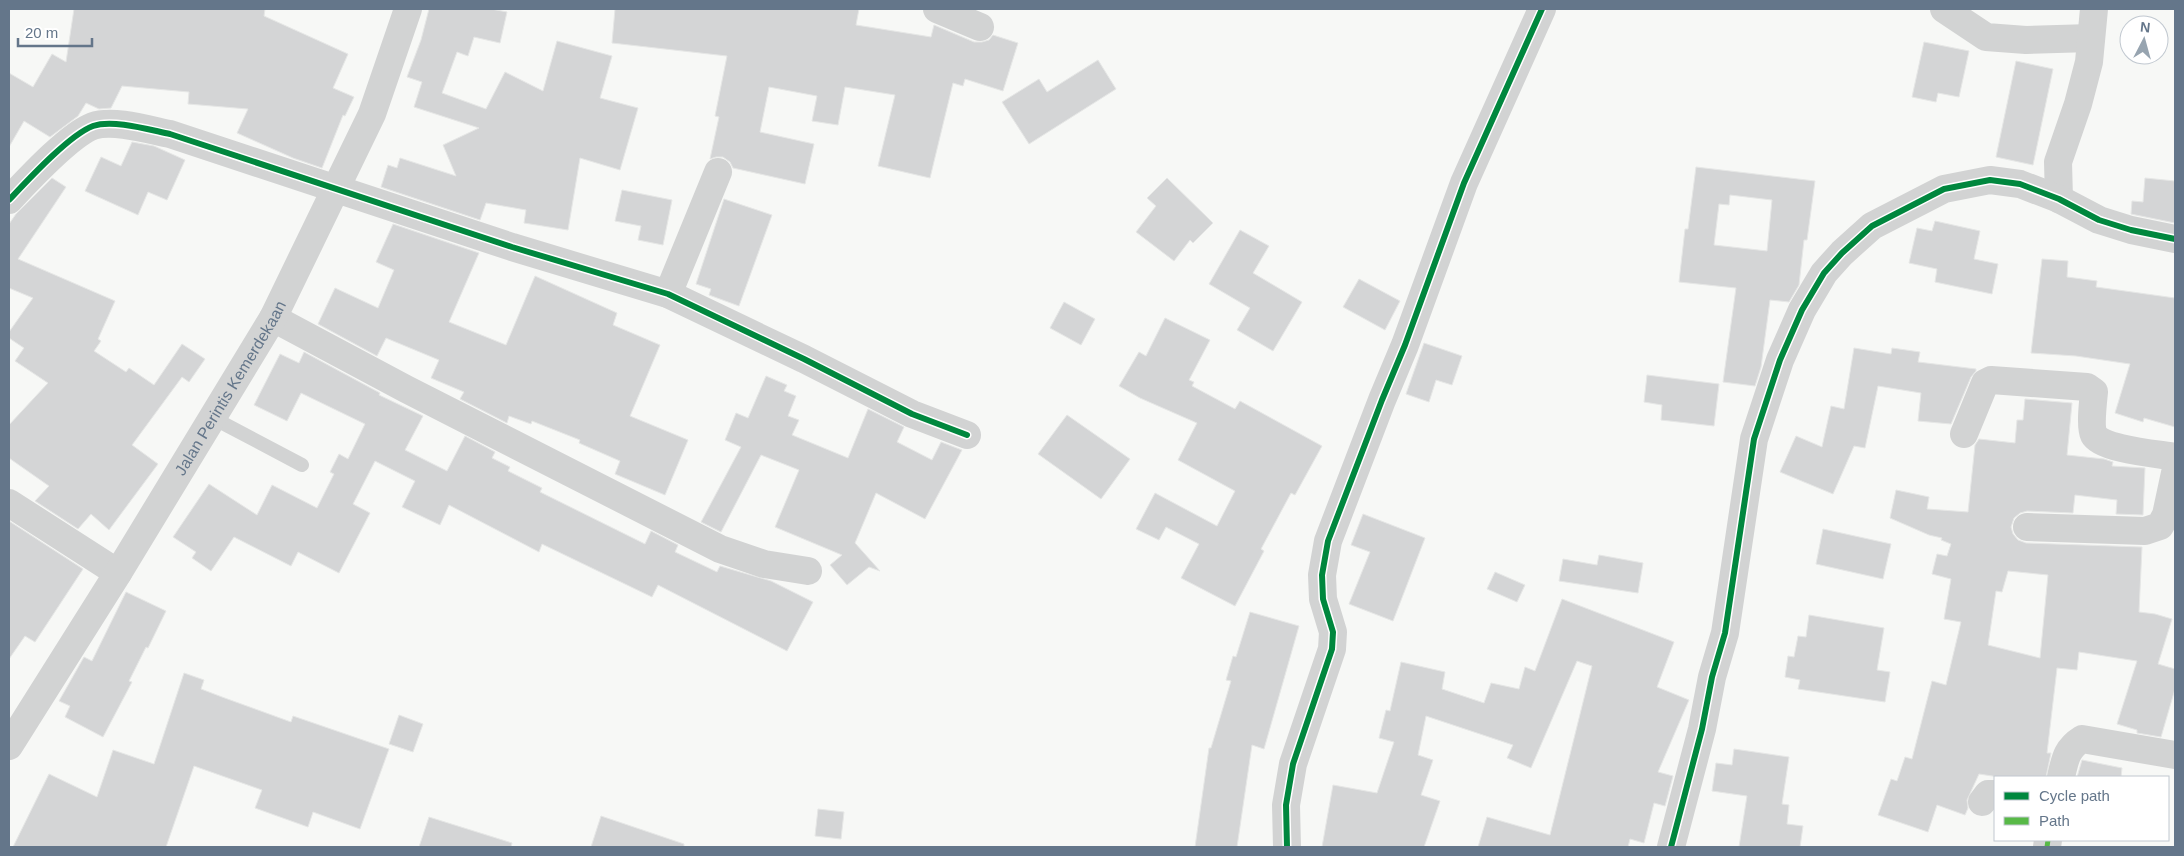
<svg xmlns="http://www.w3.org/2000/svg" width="2184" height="856" font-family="Arial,sans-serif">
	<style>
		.building { fill: #d4d5d6; stroke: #e6e7e6; fill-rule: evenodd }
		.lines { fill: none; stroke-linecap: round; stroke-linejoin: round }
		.service { stroke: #d2d3d3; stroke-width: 14 }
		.minor { stroke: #d2d3d3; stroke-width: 28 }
		.tertiary { stroke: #d2d3d3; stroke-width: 28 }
		.quiet { stroke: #58b947; stroke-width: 5; stroke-dasharray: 10 5; stroke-linecap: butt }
		.cycleway-casing { stroke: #fff; stroke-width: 9 }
		.cycleway { stroke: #00873e; stroke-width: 6 }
		.labels { text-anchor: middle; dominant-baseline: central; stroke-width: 5; stroke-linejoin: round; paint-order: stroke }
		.street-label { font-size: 16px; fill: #64768a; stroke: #fff }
	</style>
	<rect width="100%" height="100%" fill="#f7f8f6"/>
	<g class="building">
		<polygon points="74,9 265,9 264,16 348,54 333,88 354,97 345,116 343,115 322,168 293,158 237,133 248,109 188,104 189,92 122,86 111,108 99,109 86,103 78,116 50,137 24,121 9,147 9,73 33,87 52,54 66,62"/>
		<polygon points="429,9 491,9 507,12 500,43 474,37 468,56 457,52 442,93 486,109 505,72 543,91 557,41 612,56 600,98 638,108 620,170 580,158 568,230 524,223 526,210 486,203 480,220 381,187 388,165 397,168 400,158 456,176 443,145 479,128 414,107 422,82 407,77 421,40"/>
		<polygon points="615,9 859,9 856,25 931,37 934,25 974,42 982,42 989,40 993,35 1018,43 1003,91 965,79 963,86 953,83 930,178 878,166 895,95 845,87 838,125 812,121 817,96 769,87 760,132 814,144 805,184 733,168 730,162 723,157 716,157 710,159 719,117 715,116 727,56 612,43"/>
		<polygon points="1924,42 1969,51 1959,97 1938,93 1936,102 1912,97"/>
		<polygon points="1098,60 1116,89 1029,144 1002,102 1039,79 1047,92"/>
		<polygon points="2016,61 2053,69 2033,165 1996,157"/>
		<polygon points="132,142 154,146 185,160 167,200 148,192 138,215 85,191 101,157 121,166"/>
		<path d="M1696,167l119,14 -8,59h-3l-5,45 -10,17 -19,-2 -9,67 -6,19 -32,-4 13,-94 -57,-6 6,-53h3zM1730,195l42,5 -5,51 -53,-6 5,-41 10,1z"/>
		<polygon points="52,178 66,187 18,259 115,301 98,339 101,341 94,351 126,372 129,368 154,385 182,344 205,359 189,382 182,377 132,445 158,464 109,530 91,514 78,529 35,501 49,486 9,458 9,425 48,383 15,361 24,348 9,338 9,332 33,298 9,288 9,224 16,214"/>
		<polygon points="1167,178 1213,223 1193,243 1190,240 1174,261 1136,232 1156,206 1147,198"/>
		<polygon points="2145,178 2175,181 2175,223 2131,214 2132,201 2143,202"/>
		<polygon points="622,190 672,200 663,245 638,240 641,226 615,221"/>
		<polygon points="724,199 772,215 739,306 709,295 711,289 696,284"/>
		<polygon points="1935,221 1980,231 1974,259 1998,264 1992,294 1935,282 1937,269 1909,263 1917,228 1932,231"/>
		<polygon points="393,224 479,253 449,322 506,345 535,276 617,313 613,325 660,345 630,416 688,440 665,495 615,474 620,461 579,443 580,440 532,421 531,424 509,416 507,423 460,399 464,392 431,378 439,360 386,338 377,356 318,324 335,288 378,308 394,270 376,262"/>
		<polygon points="1240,230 1269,246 1253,273 1302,302 1273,351 1237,330 1250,308 1209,284"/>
		<polygon points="2042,259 2068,261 2067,277 2097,281 2096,287 2175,298 2175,427 2144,418 2143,422 2115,413 2130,364 2076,356 2031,353"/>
		<polygon points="1359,279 1400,301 1385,330 1343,307"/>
		<polygon points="1064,302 1095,319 1081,345 1050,328"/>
		<polygon points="1165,318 1210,340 1189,380 1194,382 1192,386 1235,409 1240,401 1322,446 1295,495 1291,493 1261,549 1264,551 1235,606 1181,578 1199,544 1166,527 1159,540 1136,529 1155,493 1217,526 1235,491 1178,460 1197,423 1140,398 1119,386 1139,352 1146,356"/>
		<polygon points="1424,343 1462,356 1452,385 1436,380 1429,402 1406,394"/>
		<polygon points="1854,348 1891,354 1892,348 1920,352 1918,362 1976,369 1976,371 1971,377 1951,424 1918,421 1921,393 1878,386 1865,448 1854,446 1833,494 1780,472 1796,436 1822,447 1831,406 1844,409"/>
		<polygon points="304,352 380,393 379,395 423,416 405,450 447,471 465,436 495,452 492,458 510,467 508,471 542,488 540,492 645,544 651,531 678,545 675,552 717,572 720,566 771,581 813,602 787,651 658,585 652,597 542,544 539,552 449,505 440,525 402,507 415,481 375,461 353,504 370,513 339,573 298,552 291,566 234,537 211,571 192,558 196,552 173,537 209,484 257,515 272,485 317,508 334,474 330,472 339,454 348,459 365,424 301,393 287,421 254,405 280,354 299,363"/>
		<polygon points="1647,375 1719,384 1714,426 1661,420 1662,405 1644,402"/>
		<polygon points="766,376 787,385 784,391 796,396 788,416 799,420 792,435 848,458 868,409 904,427 897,442 932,460 941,442 962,450 925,519 876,493 855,543 880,571 869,567 847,585 830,565 842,555 775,527 799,470 761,455 721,532 701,522 741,447 725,440 736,413 748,418"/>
		<path d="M2025,399l47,4 -5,52 37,4 9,3 -1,4 33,2 -2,47 -27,-1 1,-14 -42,-5 -2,18 -46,-2 -7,2 -6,5 -3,9 2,7 5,6 8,3 116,4 -3,65 16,2 17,5 -14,45 17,5v20l-14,48 -24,-4v-3l-20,-6 20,-63 -58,-9 -2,18 -20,-2 -10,85h4l-5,24h-47l-20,-3 -12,26 1,8 -3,7 -28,-10 -9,27 -50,-17 13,-36 6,2 8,-24 7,2 20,-78 14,4 15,-63 -17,-3 7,-40 -19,-5 5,-20 10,2 4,-12 -10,-4 1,-2 -13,-3 -39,-17 6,-28 33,7 -2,12 41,3 7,-67 4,-6 36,4 2,-23h6zM2008,571l40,4 -8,83 -52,-13 8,-54 6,1z"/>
		<polygon points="1067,415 1130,459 1101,499 1038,454"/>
		<polygon points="1363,514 1425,538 1393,621 1349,604 1370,552 1351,545"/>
		<polygon points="9,521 83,569 35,642 25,636 9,659"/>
		<polygon points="1823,529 1891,544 1883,579 1816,564"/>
		<polygon points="1599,555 1643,563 1638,593 1559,581 1563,559 1597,565"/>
		<polygon points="1495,572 1525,585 1517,602 1487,589"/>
		<polygon points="126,592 166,611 148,648 146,647 129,681 132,682 103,737 65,717 70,706 59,701 84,657 92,661"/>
		<polygon points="1562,599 1674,642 1657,687 1689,700 1658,772 1673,776 1665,806 1654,803 1644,843 1630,839 1628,847 1478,847 1487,817 1550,835 1592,666 1577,661 1531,768 1507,758 1513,745 1426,716 1418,755 1433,760 1421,795 1440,801 1424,847 1322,847 1333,785 1377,793 1394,742 1379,738 1386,710 1390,711 1401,662 1445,672 1442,689 1484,703 1491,683 1519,689 1525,667 1535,671"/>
		<polygon points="1250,612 1299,626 1264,749 1252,745 1237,847 1195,847 1209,748 1211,748 1231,681 1226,680 1233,656 1236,657"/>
		<polygon points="1809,615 1884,628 1877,670 1890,672 1885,702 1798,689 1800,680 1785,677 1788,656 1794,657 1798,636 1806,637"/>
		<polygon points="184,673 204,680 201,689 222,697 291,722 293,716 389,749 360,829 313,812 308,827 255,808 262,790 194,766 166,847 13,847 49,774 97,797 113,750 154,764"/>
		<polygon points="399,715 423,724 413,752 389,744"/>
		<polygon points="1734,749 1789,757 1782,804 1789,805 1787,824 1803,826 1800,847 1739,847 1747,796 1712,791 1716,763 1732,765"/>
		<polygon points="2082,760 2122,768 2121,777 2077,777"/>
		<polygon points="818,809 844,812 841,839 815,836"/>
		<polygon points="601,816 684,844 684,847 591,847"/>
		<polygon points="429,817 512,843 511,847 419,847"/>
	</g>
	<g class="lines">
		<polyline class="service" points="213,418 302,465"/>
		<g class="minor">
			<polyline points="937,9 980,27"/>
			<polyline points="1944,9 1986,37 2026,40 2091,38"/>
			<polyline points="2059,199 2058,162 2078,104 2089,62 2094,9"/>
			<path d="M9,200c18,-19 60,-65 84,-74 20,-7 57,4 77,8l342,113 156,47 136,65 108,55 55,21"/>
			<polyline points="668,294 718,172"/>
			<polyline points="273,318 406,389 720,549 764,564 808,571"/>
			<path d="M1964,434l21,-51 6,-3 96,7 7,5c-1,10 -4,35 0,43 7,14 65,19 81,22"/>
			<polyline points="9,503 118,573"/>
			<polyline points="2027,527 2145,531 2160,526 2166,515 2175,473"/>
			<path d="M2061,777c4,-17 5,-28 21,-38l93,16"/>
			<polyline points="1982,802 1988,794 1995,794"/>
			<polyline points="1287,847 1286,805 1293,764 1332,649 1333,632 1323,599 1322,575 1328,541 1382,400 1405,345 1464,183 1542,9"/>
			<polyline points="1671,847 1702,729 1712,677 1725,633 1754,439 1780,360 1802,310 1824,273 1842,253 1872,226 1944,189 1990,180 2020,184 2059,199 2099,220 2131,230 2175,239"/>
			<polyline points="2047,847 2048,840"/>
		</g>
		<path class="tertiary" id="s1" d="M9,746l109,-173 155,-255 99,-204 36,-105"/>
		<polyline class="quiet" points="2047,847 2048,840"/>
		<defs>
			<g id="cycleway">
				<path d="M9,200c18,-19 60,-65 84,-74 20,-7 57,4 77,8l342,113 156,47 136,65 108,55 55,21"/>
				<polyline points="1287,847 1286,805 1293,764 1332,649 1333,632 1323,599 1322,575 1328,541 1382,400 1405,345 1464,183 1542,9"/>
				<polyline points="1671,847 1702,729 1712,677 1725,633 1754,439 1780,360 1802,310 1824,273 1842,253 1872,226 1944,189 1990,180 2020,184 2059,199 2099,220 2131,230 2175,239"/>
			</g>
		</defs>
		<use href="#cycleway" class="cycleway-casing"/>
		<use href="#cycleway" class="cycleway"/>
	</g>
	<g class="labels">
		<g class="street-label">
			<text stroke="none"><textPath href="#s1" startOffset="421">Jalan Perintis Kemerdekaan</textPath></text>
		</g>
	</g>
	<rect width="2184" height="856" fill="none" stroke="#64768a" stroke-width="20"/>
	<rect x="1994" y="776" width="175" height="65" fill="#ffffff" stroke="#c1c8d0"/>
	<rect x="2004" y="792" width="25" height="8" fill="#00873e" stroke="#c1c8d0"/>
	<text x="2039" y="801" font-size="15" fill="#64768a">Cycle path</text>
	<rect x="2004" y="817" width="25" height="8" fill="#58b947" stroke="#c1c8d0"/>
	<text x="2039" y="826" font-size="15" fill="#64768a">Path</text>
	<g transform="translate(2144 40) rotate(6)"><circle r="24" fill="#ffffff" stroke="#c1c8d0"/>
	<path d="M0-4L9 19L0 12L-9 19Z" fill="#97a4b0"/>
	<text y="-8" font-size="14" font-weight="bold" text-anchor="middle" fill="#64768a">N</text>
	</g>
	<path d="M18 38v8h74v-8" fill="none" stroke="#64768a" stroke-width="2.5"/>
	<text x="25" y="38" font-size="15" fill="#64768a" stroke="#ffffff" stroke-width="4" paint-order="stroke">20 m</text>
</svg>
